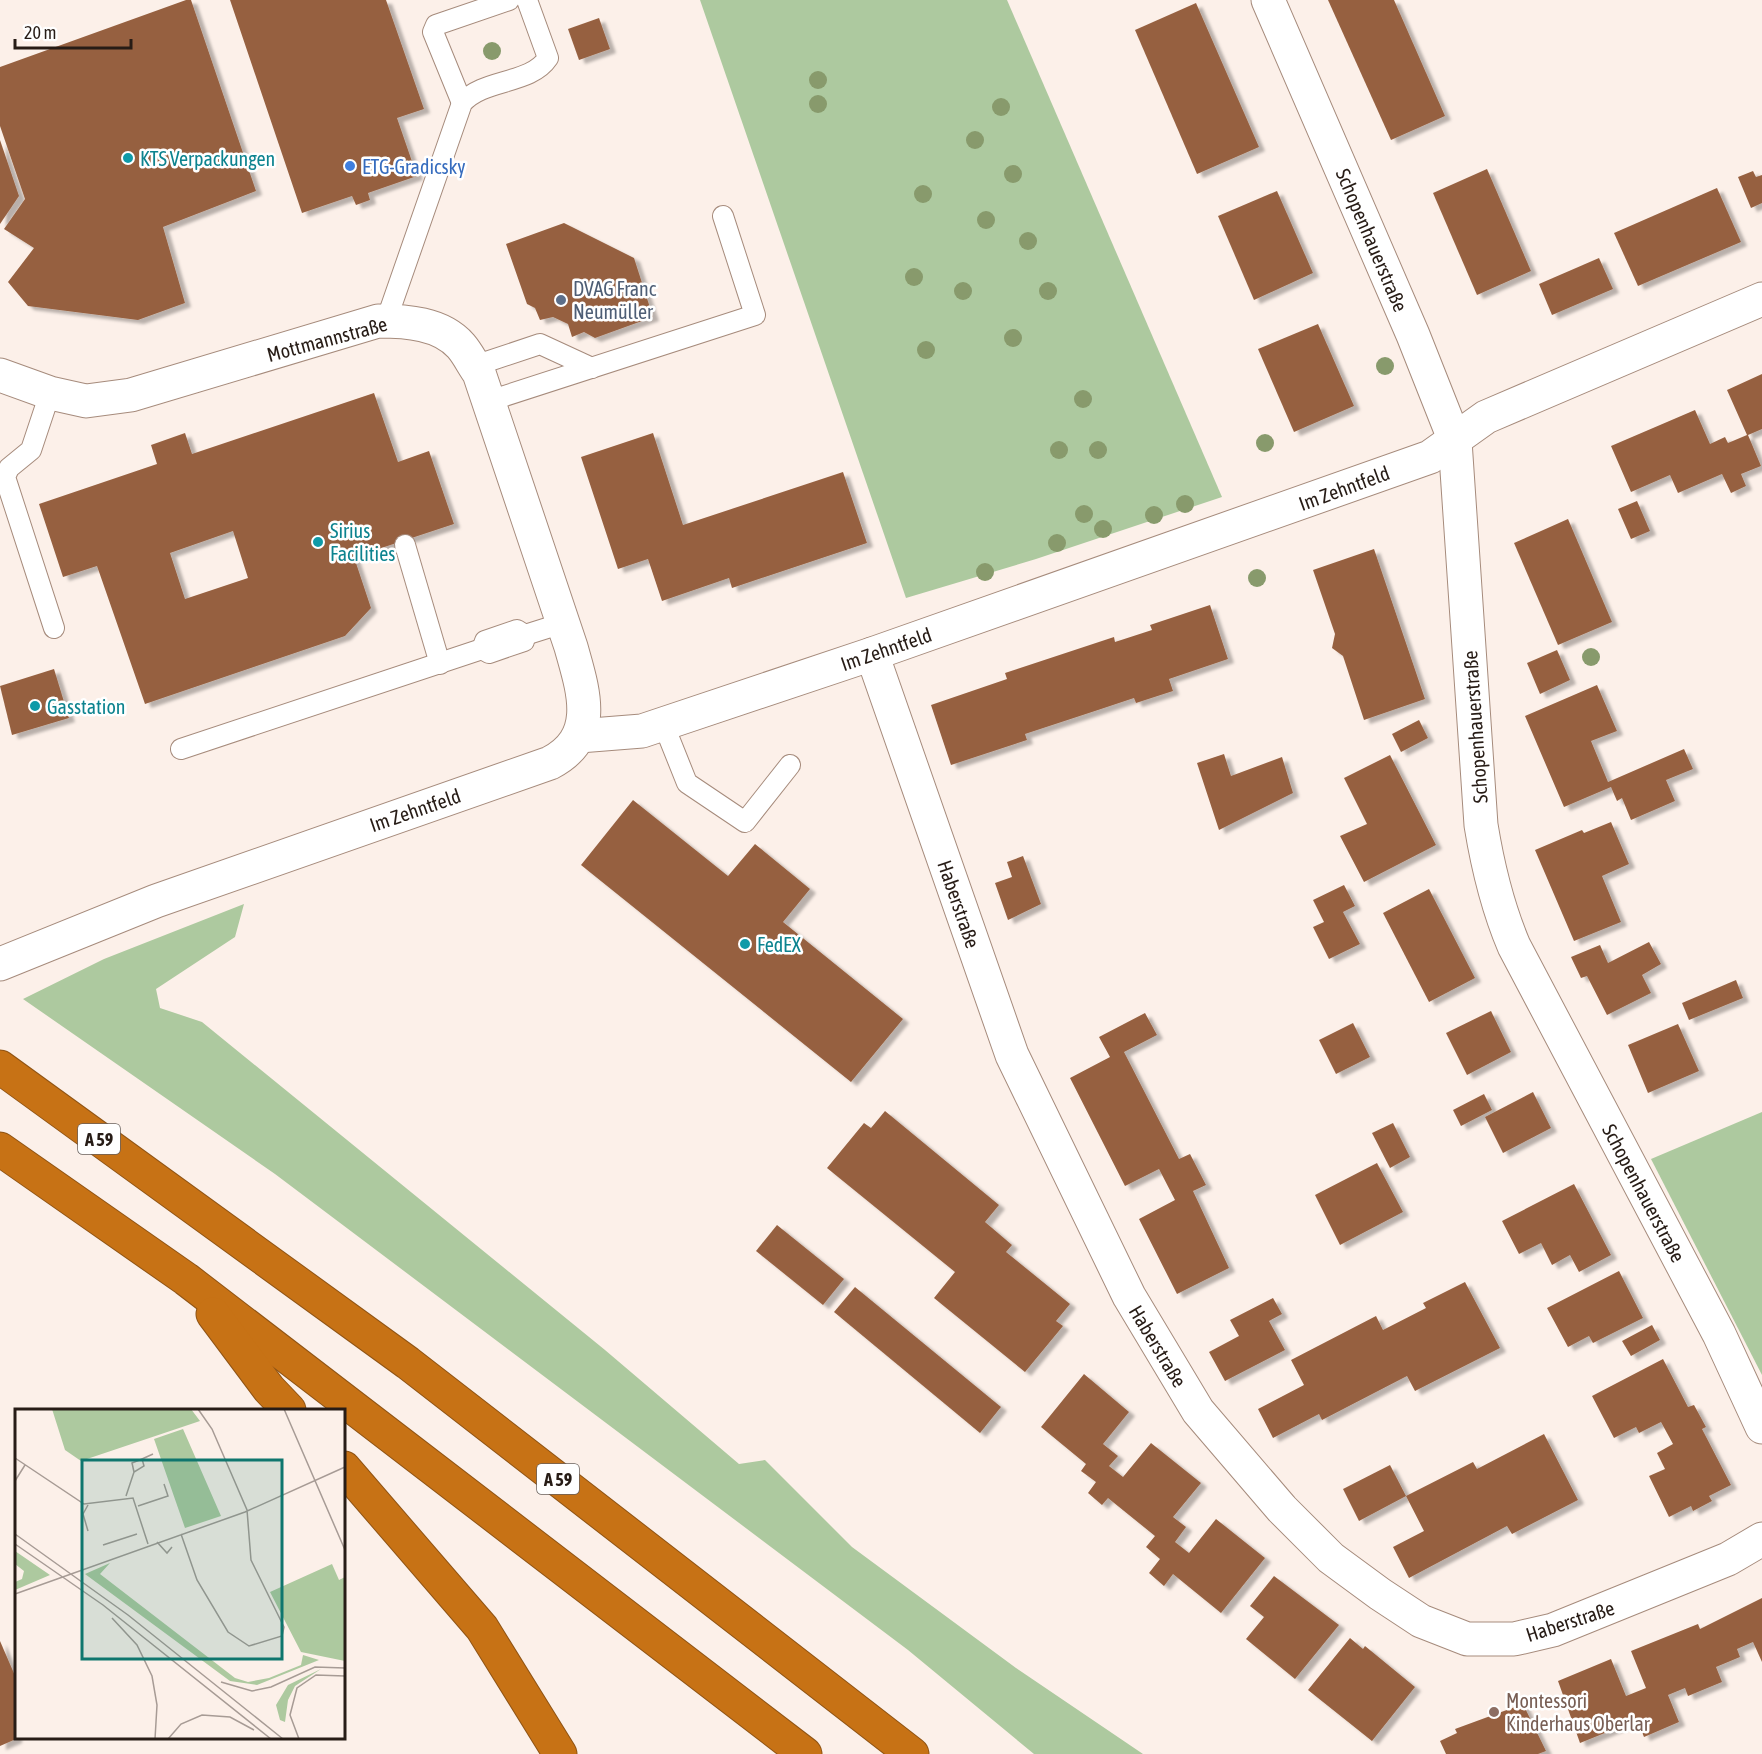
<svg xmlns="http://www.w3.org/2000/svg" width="1762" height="1754" font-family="'Asap Condensed',sans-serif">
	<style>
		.green { fill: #adc99f }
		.building { fill: #966141; fill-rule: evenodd; filter: url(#shadow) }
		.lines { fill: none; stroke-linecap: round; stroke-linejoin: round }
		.service-casing { stroke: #a68b7c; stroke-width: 22 }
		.minor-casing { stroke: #a68b7c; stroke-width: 35 }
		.motorway-casing { stroke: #8f5415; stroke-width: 35 }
		.service { stroke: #fff; stroke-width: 20 }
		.minor { stroke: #fff; stroke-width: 33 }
		.motorway { stroke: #c77215; stroke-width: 33 }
		.tree { fill: #889a6c }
		.culture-dot { fill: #0f9aa8; stroke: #fff; stroke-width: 2 }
		.shop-dot { fill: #3f7fe0; stroke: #fff; stroke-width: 2 }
		.service-dot { fill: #5c6f8a; stroke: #fff; stroke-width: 2 }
		.education-dot { fill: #8d6e63; stroke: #fff; stroke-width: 2 }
		.labels { text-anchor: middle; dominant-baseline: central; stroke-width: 5; stroke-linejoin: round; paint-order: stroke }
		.shield { fill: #fff; stroke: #68605c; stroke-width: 1.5 }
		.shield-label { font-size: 18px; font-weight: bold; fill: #271c16 }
		.culture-label { font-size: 20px; fill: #0d838f; stroke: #fff; text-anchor: start }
		.shop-label { font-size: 20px; fill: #366cbe; stroke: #fff; text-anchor: start }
		.street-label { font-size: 20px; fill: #271c16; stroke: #fff }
		.service-label { font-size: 20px; fill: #4e5e75; stroke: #fff; text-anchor: start }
		.education-label { font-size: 20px; fill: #785e54; stroke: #fff; text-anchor: start }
		.inset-road { fill: none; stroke: #a79b95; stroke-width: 1.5 }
		.view { fill: #0f766e; fill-opacity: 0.15; stroke: #0f766e; stroke-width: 3 }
		.inset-edge { fill: none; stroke: #271c16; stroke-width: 3 }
	</style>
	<defs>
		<filter id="shadow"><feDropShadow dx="6" dy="4" stdDeviation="1.5" flood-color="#0004"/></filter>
	</defs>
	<rect width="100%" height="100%" fill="#fcf0e9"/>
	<g class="green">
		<polygon points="700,0 1007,0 1222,497 1036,559 906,598"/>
		<polygon points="244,904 235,937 156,989 160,1008 202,1022 605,1350 739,1464 765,1460 852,1547 1016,1668 1143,1754 1034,1754 908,1650 275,1174 23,999 104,959"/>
		<polygon points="1762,1112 1762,1375 1651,1159"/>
	</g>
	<g class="building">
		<polygon points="186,0 191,0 256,191 163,227 185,303 138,320 28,306 8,282 34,248 4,229 25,199 0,126 0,67"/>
		<polygon points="230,0 386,0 424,109 397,118 417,176 368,193 370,200 356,205 352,196 302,213"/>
		<polygon points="1328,0 1394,0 1445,116 1391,140"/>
		<polygon points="1196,3 1259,147 1197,174 1135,30"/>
		<polygon points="599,18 610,49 579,60 568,29"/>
		<polygon points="0,140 19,196 0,224"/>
		<polygon points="1487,169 1531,271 1477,295 1433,193"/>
		<polygon points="1753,171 1756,177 1762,175 1762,203 1751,208 1738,177"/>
		<polygon points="1717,188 1741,242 1638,286 1614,233"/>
		<polygon points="1277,191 1313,273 1254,300 1218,216"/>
		<polygon points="564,223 634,258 653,317 595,338 584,332 572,337 568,324 553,317 540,320 535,308 527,304 506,244"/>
		<polygon points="1599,258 1613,289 1552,315 1539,284"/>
		<polygon points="1318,324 1354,406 1294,432 1258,349"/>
		<polygon points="1762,374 1762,429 1748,435 1761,466 1741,474 1746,486 1731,493 1722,474 1678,493 1670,475 1631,492 1611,446 1695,410 1710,444 1725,437 1728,443 1747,435 1727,390"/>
		<path d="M374,393l24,69 31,-11 25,73 -100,33 17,51 -26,28 -200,68 -48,-138 -34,11 -24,-73 118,-40 -6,-19 34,-12 7,21zM233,531l15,47 -63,21 -15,-46z"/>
		<polygon points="653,433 683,525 843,472 867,543 732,588 729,578 662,601 648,559 618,569 581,457"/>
		<polygon points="1637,501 1650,531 1631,539 1618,509"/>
		<polygon points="1568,519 1612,622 1558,645 1514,543"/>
		<polygon points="1374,549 1425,699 1364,720 1343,656 1332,648 1335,634 1313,570"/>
		<polygon points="1210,605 1228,659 1169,679 1173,691 1136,703 1134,698 1098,710 1025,734 1027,740 951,765 931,705 1007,679 1005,673 1114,637 1115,642 1152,630 1150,625"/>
		<polygon points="1557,650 1570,680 1540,694 1527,663"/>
		<polygon points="54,669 69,718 12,735 0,686"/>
		<polygon points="1597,685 1617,731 1591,741 1608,782 1684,749 1693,769 1666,780 1675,801 1631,820 1622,798 1617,801 1611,787 1564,807 1525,716"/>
		<polygon points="1419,720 1428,738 1401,752 1392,734"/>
		<polygon points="1224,754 1231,776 1282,757 1293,793 1219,830 1197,763"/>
		<polygon points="1390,755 1436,845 1364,882 1340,836 1367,824 1344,778"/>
		<polygon points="633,800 728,876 755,844 810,889 783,922 903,1019 851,1082 581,865"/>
		<polygon points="1611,822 1629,864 1602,876 1621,922 1574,941 1535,850 1582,830 1584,833"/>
		<polygon points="1023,856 1041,904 1008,920 995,883 1012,877 1007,862"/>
		<polygon points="1344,885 1355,906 1343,912 1360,944 1329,959 1313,927 1324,922 1313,900"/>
		<polygon points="1429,889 1475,978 1429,1002 1383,913"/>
		<polygon points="1649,942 1661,964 1642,975 1651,993 1607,1015 1587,976 1581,978 1571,957 1600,945 1608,963"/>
		<polygon points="1736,980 1743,998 1689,1020 1682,1003"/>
		<polygon points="1491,1011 1511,1052 1467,1075 1446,1033"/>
		<polygon points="1145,1013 1157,1035 1124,1052 1179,1159 1190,1154 1206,1185 1193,1191 1229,1268 1177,1294 1139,1219 1175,1200 1159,1169 1125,1186 1070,1078 1110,1057 1099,1037"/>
		<polygon points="1353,1023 1370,1057 1336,1074 1319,1040"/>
		<polygon points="1678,1024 1699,1071 1648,1093 1628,1045"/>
		<polygon points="1533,1092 1551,1128 1503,1153 1485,1117"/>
		<polygon points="1484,1094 1492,1110 1461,1126 1453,1110"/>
		<polygon points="885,1111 999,1205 985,1222 1012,1245 1006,1252 1070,1304 1056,1321 1063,1326 1025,1372 934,1298 955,1272 827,1168 864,1123 871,1128"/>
		<polygon points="1393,1123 1410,1157 1390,1168 1372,1133"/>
		<polygon points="1377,1163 1403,1212 1340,1245 1315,1195"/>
		<polygon points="1574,1184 1611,1255 1579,1272 1570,1255 1552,1265 1541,1243 1519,1254 1502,1221"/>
		<polygon points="777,1225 844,1279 823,1305 756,1251"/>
		<polygon points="1619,1271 1643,1318 1593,1343 1589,1336 1568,1347 1547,1308"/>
		<polygon points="1465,1282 1500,1348 1415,1391 1407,1376 1322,1420 1319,1414 1273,1438 1258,1409 1304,1385 1291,1360 1376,1316 1383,1330 1426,1308 1423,1303"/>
		<polygon points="855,1287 1001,1407 980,1433 834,1312"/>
		<polygon points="1273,1298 1282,1314 1269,1321 1285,1350 1225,1381 1209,1352 1239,1336 1230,1320"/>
		<polygon points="1652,1325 1660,1340 1631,1356 1622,1341"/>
		<polygon points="1663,1359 1688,1407 1694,1405 1706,1427 1702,1429 1731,1485 1709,1496 1712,1501 1693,1511 1691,1506 1669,1517 1649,1476 1665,1469 1657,1453 1673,1444 1661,1422 1639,1433 1636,1427 1614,1438 1592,1396"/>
		<polygon points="1084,1374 1129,1412 1103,1444 1118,1456 1109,1466 1123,1477 1151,1443 1201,1483 1173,1517 1186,1527 1175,1542 1189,1553 1216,1519 1265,1558 1221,1613 1173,1574 1164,1586 1149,1573 1160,1559 1146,1547 1155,1536 1108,1498 1102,1505 1088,1493 1096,1482 1081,1471 1086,1464 1041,1427"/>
		<polygon points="1544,1434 1578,1500 1512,1534 1507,1526 1409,1578 1393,1547 1424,1531 1406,1496 1473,1462 1477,1469"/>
		<polygon points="1390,1465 1406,1496 1359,1521 1343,1489"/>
		<polygon points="1274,1576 1339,1625 1295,1679 1246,1639 1264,1617 1250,1606"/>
		<polygon points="1762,1598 1762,1662 1753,1642 1737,1649 1740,1657 1716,1667 1722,1682 1688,1696 1685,1688 1668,1695 1679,1722 1644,1737 1637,1720 1580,1743 1558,1681 1611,1659 1626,1696 1646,1688 1631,1651 1698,1624 1700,1629"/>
		<polygon points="1350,1638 1363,1649 1365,1646 1415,1687 1372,1741 1308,1690"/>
		<polygon points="0,1641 16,1678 16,1739 0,1746"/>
		<polygon points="1523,1704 1546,1751 1538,1754 1446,1754 1440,1741 1457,1733 1455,1729"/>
	</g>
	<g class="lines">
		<defs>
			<g id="service">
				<polyline points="462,103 433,32 436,25 509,0"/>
				<path d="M386,321l76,-218c22,-25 68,-18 86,-45l-21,-58"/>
				<polyline points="474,366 540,344 592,368"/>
				<polyline points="50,393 31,450 9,468 5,477 54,628"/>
				<polyline points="489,401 755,315 723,216"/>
				<polyline points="405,545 440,664"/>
				<polygon points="517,630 525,635 524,641 489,653 482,649 485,641"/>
				<polyline points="525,635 563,623"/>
				<polyline points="663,723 687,783 745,822 790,765"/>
				<polyline points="181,749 482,649"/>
			</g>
			<g id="minor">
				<path d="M1268,0l145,335 42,106 26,384c7,43 16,81 33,121l205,388 43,93"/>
				<path d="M0,375l50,18 36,8 45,-6 247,-74c28,0 63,2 83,25 7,8 12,19 18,27l92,274c12,43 29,90 -21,116l-394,138 -156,63"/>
				<polyline points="872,654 1012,1055 1129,1296 1198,1411 1282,1509 1331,1558 1380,1594 1421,1621 1467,1639 1514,1639 1553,1630 1728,1559 1762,1539"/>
				<polyline points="579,736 642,731 872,654 1430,457 1486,417 1762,299"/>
			</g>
			<g id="motorway">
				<polyline points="0,1067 408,1363 912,1754"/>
				<polyline points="0,1149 186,1279 805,1754"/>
				<polyline points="213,1314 269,1389 289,1410"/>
				<polyline points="344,1468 482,1628 560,1754"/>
			</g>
		</defs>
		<use href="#service" class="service-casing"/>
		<use href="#minor" class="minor-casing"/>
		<use href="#motorway" class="motorway-casing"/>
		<use href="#service" class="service"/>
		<use href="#minor" class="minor"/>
		<use href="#motorway" class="motorway"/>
	</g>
	<g class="tree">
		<circle cx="492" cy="51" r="9"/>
		<circle cx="818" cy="80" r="9"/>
		<circle cx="818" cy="104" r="9"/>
		<circle cx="1001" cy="107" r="9"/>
		<circle cx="975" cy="140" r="9"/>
		<circle cx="1013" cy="174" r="9"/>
		<circle cx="923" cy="194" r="9"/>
		<circle cx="986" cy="220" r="9"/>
		<circle cx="1028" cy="241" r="9"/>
		<circle cx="914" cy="277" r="9"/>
		<circle cx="963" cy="291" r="9"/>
		<circle cx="1048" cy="291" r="9"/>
		<circle cx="1013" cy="338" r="9"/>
		<circle cx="926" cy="350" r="9"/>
		<circle cx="1385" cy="366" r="9"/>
		<circle cx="1083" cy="399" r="9"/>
		<circle cx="1265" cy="443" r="9"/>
		<circle cx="1059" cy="450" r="9"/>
		<circle cx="1098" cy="450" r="9"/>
		<circle cx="1185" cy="504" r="9"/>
		<circle cx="1084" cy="514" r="9"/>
		<circle cx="1154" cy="515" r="9"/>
		<circle cx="1103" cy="529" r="9"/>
		<circle cx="1057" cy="543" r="9"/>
		<circle cx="985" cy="572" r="9"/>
		<circle cx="1257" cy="578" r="9"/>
		<circle cx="1591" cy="657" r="9"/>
	</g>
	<g class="culture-dot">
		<circle cx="128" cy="158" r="6"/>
		<circle cx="318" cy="542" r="6"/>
		<circle cx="35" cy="706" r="6"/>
		<circle cx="745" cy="944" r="6"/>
	</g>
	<circle class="shop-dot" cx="350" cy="166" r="6"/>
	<circle class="service-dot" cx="561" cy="300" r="6"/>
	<circle class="education-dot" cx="1494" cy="1712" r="6"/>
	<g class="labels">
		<g class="shield">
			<rect x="78" y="1124" width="42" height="30" rx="4.5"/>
			<rect x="537" y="1464" width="42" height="30" rx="4.5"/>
		</g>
		<g class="shield-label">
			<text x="99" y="1139">A 59</text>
			<text x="558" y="1479">A 59</text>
		</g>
		<g class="culture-label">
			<text x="140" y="158">KTS Verpackungen</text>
			<text x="330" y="530">Sirius<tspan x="330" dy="23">Facilities</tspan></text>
			<text x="47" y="706">Gasstation</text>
			<text x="757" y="944">FedEX</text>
		</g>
		<g class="shop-label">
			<text x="362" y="166">ETG-Gradicsky</text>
		</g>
		<g class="street-label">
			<text transform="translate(1372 240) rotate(67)">Schopenhauerstraße</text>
			<text transform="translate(327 339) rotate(-15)">Mottmannstraße</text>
			<text transform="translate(1344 488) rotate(-20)">Im Zehntfeld</text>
			<text transform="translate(886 649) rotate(-19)">Im Zehntfeld</text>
			<text transform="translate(1475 727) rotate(-94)">Schopenhauerstraße</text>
			<text transform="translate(415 810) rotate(-19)">Im Zehntfeld</text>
			<text transform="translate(959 904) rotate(71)">Haberstraße</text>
			<text transform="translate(1644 1193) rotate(62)">Schopenhauerstraße</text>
			<text transform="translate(1158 1346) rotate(59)">Haberstraße</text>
			<text transform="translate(1570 1621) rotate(-18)">Haberstraße</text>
		</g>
		<g class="service-label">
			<text x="573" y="288">DVAG Franc<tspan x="573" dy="23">Neumüller</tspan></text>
		</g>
		<g class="education-label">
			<text x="1506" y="1700">Montessori<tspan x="1506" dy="23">Kinderhaus Oberlar</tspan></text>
		</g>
	</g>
	<g transform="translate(15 1409)">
		<rect width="330" height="330" fill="#fcf0e9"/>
		<path d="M37,0h139l9,12 -119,40 -16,-11zM168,20l38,87 -36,12 -31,-89zM0,142l35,24 -35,15v-8l7,-3 2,-8 -9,-7zM95,154l-10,11 135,104 13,4 21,-4 32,-13 2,-10 16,5 -62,25 -27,-4 -145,-107zM317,155l7,16 6,-3v84l-44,-9 -31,-60zM306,260l-26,17 -7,14 -3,22 -5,-2 -4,-15 12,-20z" fill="#adc99f"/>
		<path class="inset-road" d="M269,0l61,141M0,49l69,46 49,-6 15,46M119,63l-2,-9 10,-4M0,72l10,-16M111,87l8,-24 10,-6 -2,-7 11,-5M73,96l-5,9 5,17M123,97l30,-10 -4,-12M0,125l113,81 155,124M166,125l16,46 31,52 21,14 33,-10 2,-9 -33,-67 -4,-50 -35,-81 -14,-20M142,133l10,11 5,-6M0,135l88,61 168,134M88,136l34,-11M0,185l230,-82 100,-45M97,209l25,27 15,31 5,29 -2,34M206,273l31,9 19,-4 44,-20 30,1M153,330l13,-15 21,-9 28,2 24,13M284,330l-9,-24 7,-27 19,-13 29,1"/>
		<path class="view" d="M67,51h200v199h-200z"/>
		<rect width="330" height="330" class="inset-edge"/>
	</g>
	<path d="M15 39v9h116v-9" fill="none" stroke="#271c16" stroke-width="3"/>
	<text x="24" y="39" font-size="18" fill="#271c16" stroke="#ffffff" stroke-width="4.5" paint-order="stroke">20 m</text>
</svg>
